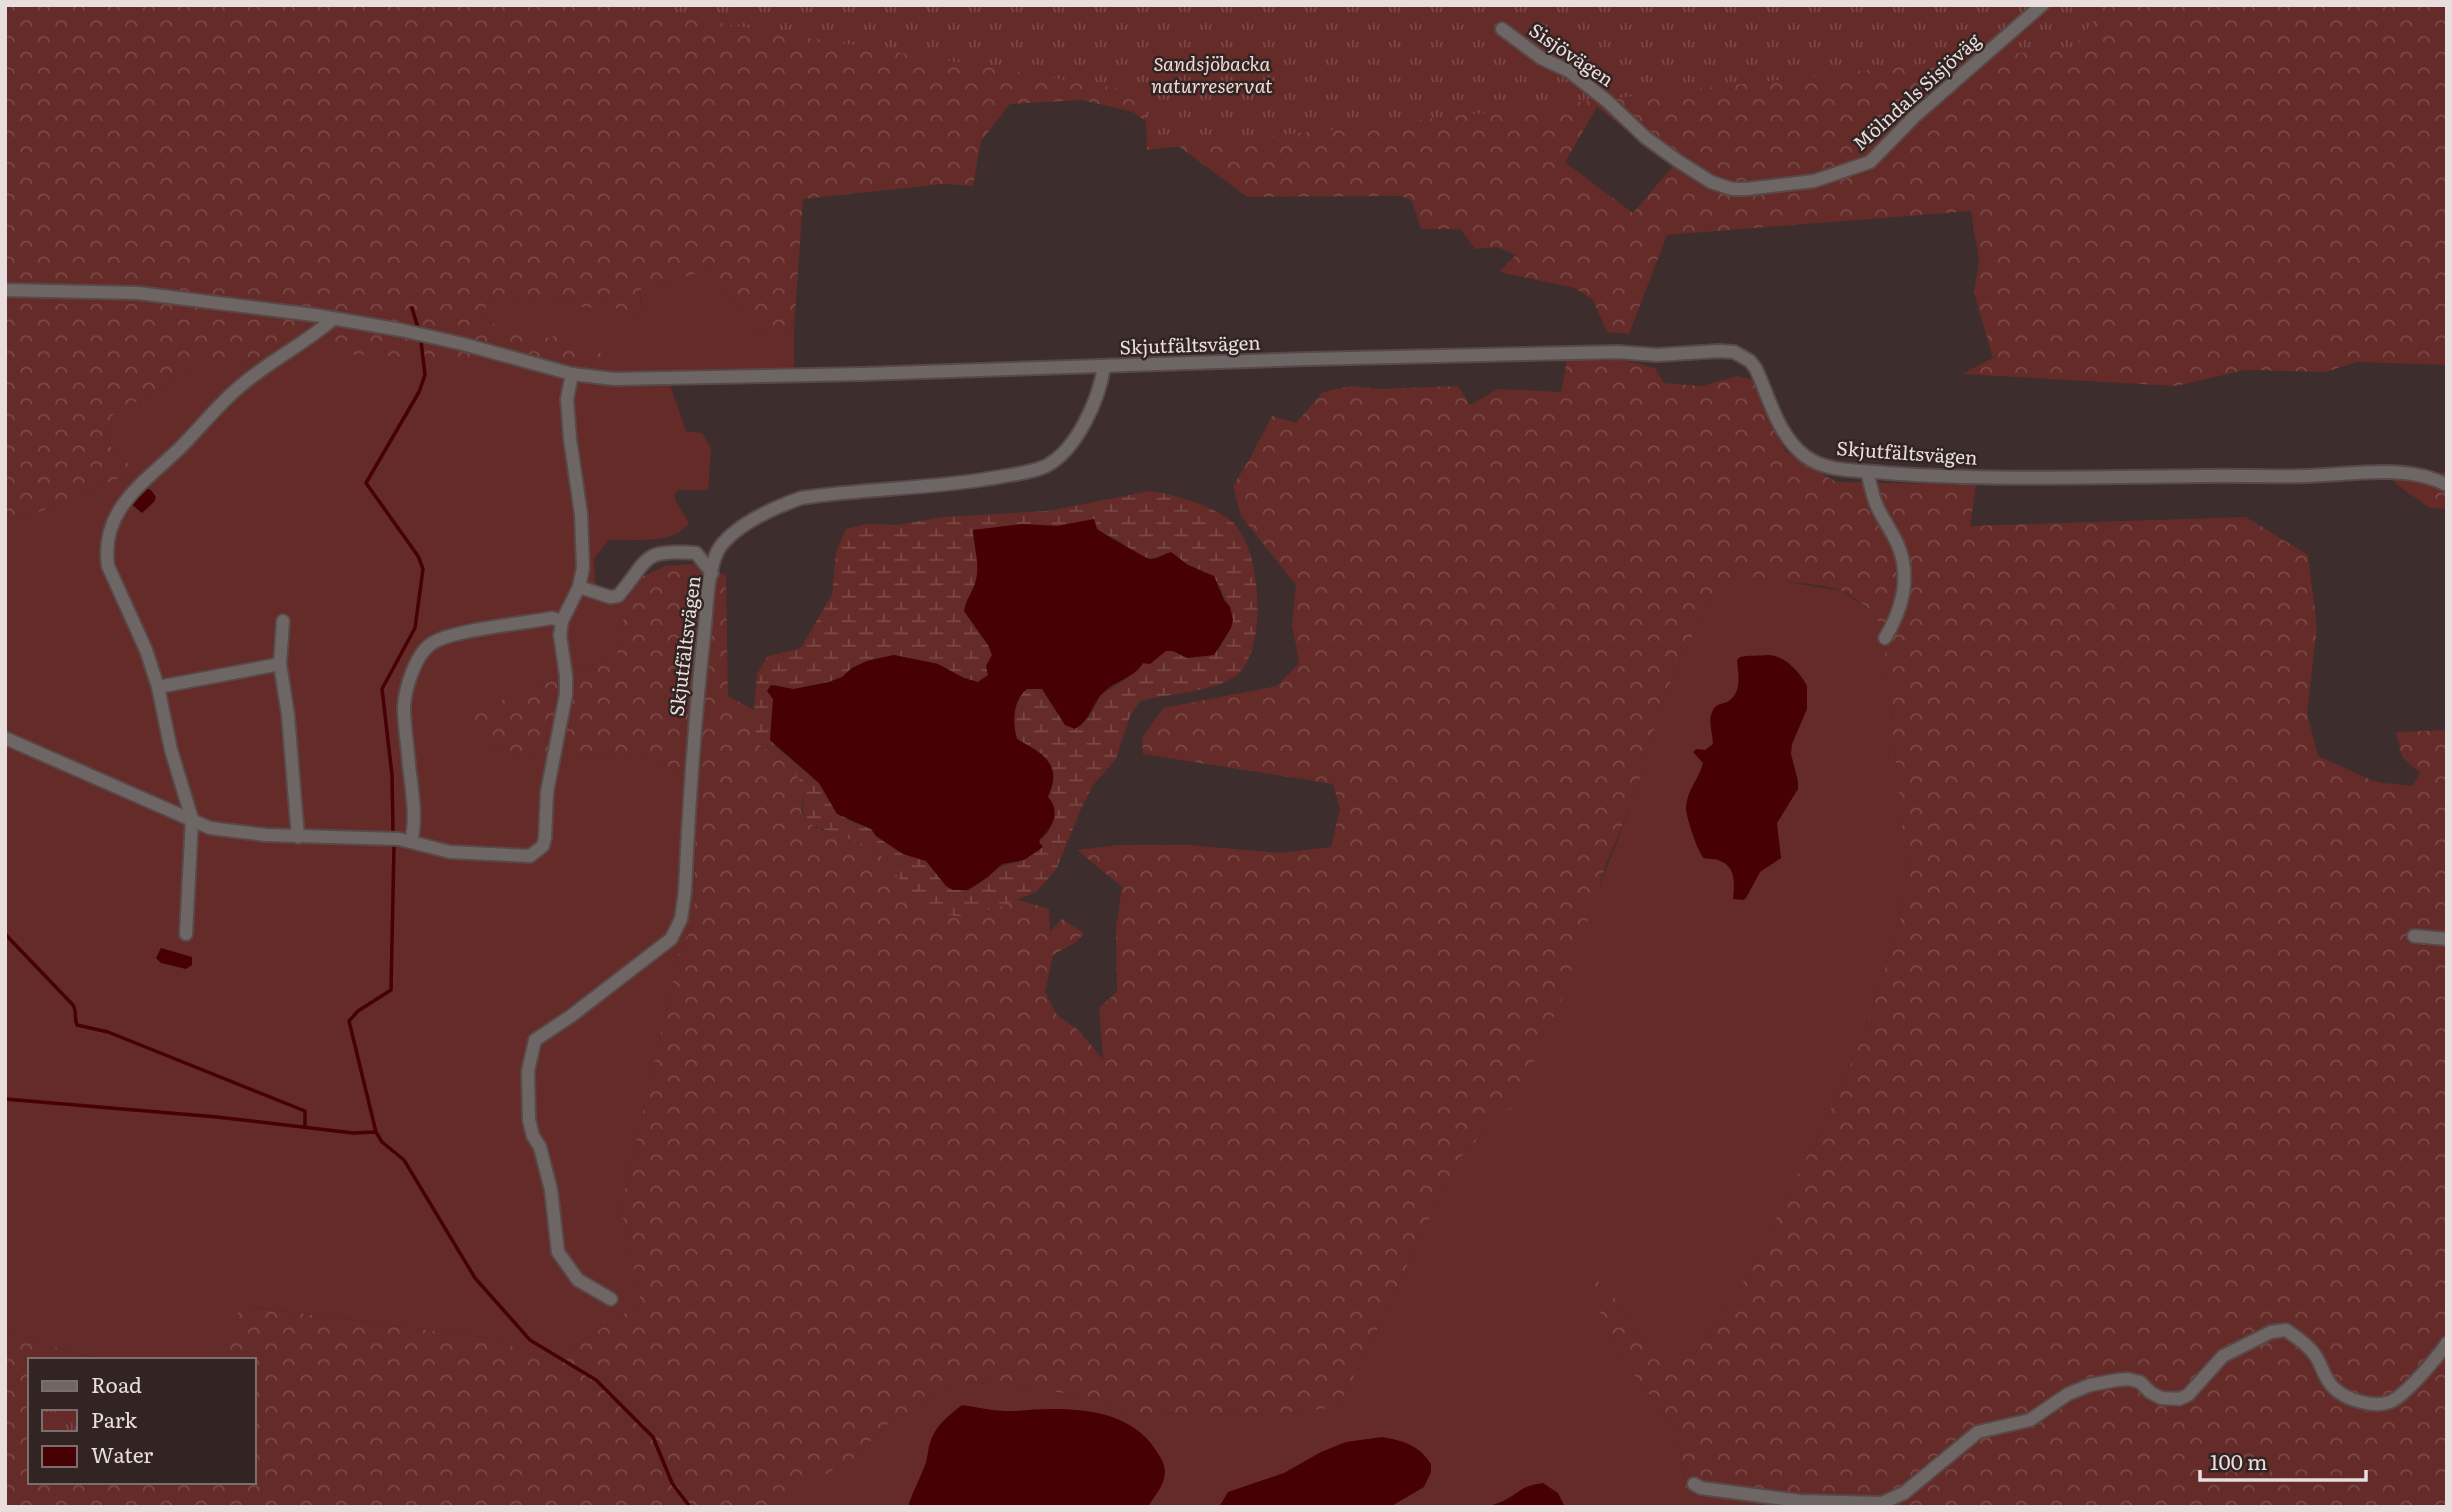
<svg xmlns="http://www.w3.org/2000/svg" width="2452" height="1512" font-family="Literata,serif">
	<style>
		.grass { fill: #642b28 }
		.forest { fill: url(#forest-crowns); fill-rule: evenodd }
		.wetland { fill: url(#wetland-marsh); fill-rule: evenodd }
		.park { fill: url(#park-tufts) }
		.water { fill: #470004 }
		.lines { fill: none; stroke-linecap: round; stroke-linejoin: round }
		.stream { stroke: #470004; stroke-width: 3.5 }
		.street-casing { stroke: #584948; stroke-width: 16 }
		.street { stroke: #6e6665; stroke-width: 12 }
		.labels { text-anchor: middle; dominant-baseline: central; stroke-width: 5; stroke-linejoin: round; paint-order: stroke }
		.street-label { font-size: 19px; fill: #e8dedd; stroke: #322422 }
		.park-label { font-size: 19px; font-style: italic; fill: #f1d9d6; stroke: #322422 }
	</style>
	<defs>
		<pattern id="forest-crowns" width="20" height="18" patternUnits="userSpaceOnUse" patternTransform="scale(1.75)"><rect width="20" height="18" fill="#642b28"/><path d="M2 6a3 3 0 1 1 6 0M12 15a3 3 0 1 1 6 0" fill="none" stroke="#7a4947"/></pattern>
		<pattern id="wetland-marsh" width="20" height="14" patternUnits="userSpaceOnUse" patternTransform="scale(1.75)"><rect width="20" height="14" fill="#642b28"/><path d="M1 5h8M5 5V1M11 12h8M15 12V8" fill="none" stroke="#7a4947"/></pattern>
		<pattern id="park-tufts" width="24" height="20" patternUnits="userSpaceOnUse" patternTransform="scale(1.75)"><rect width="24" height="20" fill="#642b28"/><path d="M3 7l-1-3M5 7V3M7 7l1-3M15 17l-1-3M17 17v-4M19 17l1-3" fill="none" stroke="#7a4947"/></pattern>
	</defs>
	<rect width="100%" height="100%" fill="#3d2d2c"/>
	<g class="grass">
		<path d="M709,270l49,64 36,-6v54h-125l17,49 16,2 9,15 -3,42h-28l-5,3v7l14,23c-13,22 -58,16 -81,17l-14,19 2,32 31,8 -10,57 -94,36 -38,51 40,14 33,5 49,-10 33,2 28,12 28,31 -2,125 -15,32 -58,254 20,95 -89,57 -63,-22 -245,-32 -38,54h-105l-96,-27v-815l27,-3 87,-37 13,-11 -21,-19 -1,-31 90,-51 30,3 81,-34 216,27 41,-29 -27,7 -56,-19 1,-19 75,-6 27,14 17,-12 20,19 15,-3 1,-25z"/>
		<polygon points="1753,583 1793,583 1842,591 1876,614 1885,650 1907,874 1900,921 1863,1036 1830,1111 1747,1276 1693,1357 1661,1364 1628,1319 1609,1289 1607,1329 1616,1351 1677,1431 1685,1489 1797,1507 764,1507 853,1459 889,1423 958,1382 1000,1384 1090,1397 1131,1413 1273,1415 1338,1407 1365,1355 1455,1164 1488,1127 1513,1106 1632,803 1667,690 1714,591"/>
	</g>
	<g class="forest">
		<path d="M5,5h2442v360l-90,-3 -32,10 -80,-2 -69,16 -214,-12 31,-16 -19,-65 5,-32 -8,-50 -304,24 -38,99 -22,-2 -14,-32 -18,-12 -76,-16 17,-17 -19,-8 -22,2 -15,-20h-39l-9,-28 -11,-5 -154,1 -114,-85 -51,-12 -72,4 -29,37 -8,45 -30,-2 -140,15 -9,129 -36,6 -49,-64 -68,19 -1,25 -15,3 -20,-19 -17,12 -27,-14 -75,6 -1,19 56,18 27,-6 50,31 -19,3 -253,-13 -35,-19 -81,34 -30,-3 -90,51 1,31 21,19 -13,11 -87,37 -27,3zM1597,107l76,59 -40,47 -68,-51z"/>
		<path d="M1568,355l46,3 41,10 9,15 38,3 36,-10 16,4 31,71 51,31 140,3 -6,41 276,-9 62,38 9,72 -10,86 11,43 58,26 36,4 8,-13 -18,-16 -6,-25 51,-2v777h-650l-112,-18 -8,-58 -61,-80 -32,-79 25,17 19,30 33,45 32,-7 54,-81 83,-165 33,-75 37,-115 7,-47 -22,-224 -9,-36c-11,-7 -24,-20 -36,-24 -42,-12 -85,-7 -126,1l-47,99 -35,113 -25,59 -45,137 -49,108 -25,20 -33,37 -90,191 -27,52 -65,8 -142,-2 -41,-16 -90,-13 -42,-2 -69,41 -36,36 -86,48h-762v-174l96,27h-71v122h224v-122h-48l37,-54 246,32 63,22 89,-57 -20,-95 58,-254 15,-32 2,-125 -28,-31 -28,-12 -33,-2 -49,10 -33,-5 -40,-14 -14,-17 5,-16 141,-54 10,-57 15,-22 23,-11 28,-2 33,11 2,121 26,14 3,33c15,11 37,24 45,41 4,9 1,19 -1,28l15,16 32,9 22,10 15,12 27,37 75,13 32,-9 30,9 1,23 12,-13 22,14 -8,9 -23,13 -8,37 12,23 20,14 26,30 -4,-51 18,-16 -1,-63 6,-42 -45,-37 42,-5h70l91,8 51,-6 9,-38 -7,-25 -190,-30 -1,-16 21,-30 114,-22 22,-23 -7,-39 4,-39 -55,-69 -8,-30 16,-26 23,-44 24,7 27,-31 28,-6 28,3 79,-3 12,19 28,-16 63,3z"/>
		<polygon points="2447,470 2447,509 2430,508 2396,484 2393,479 2428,480"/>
	</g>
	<path class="wetland" d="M1150,491c26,4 58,13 80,29 32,24 38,128 8,154 -23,19 -69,19 -98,27l-10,15 -14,43 -23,26 -12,24 -25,61 -20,22 -33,14 -43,11 -23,-5 -25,-16 -27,-37 -15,-12 -64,-24c-7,-17 2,-25 -4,-38 -7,-18 -30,-31 -45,-42l-3,-33 3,-36 11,-18 33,-8 31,-54 4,-41 10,-24 21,-5 30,1 46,-8 105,-6zM1094,519l3,10c6,5 14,7 20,11 21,12 25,26 50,13 9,2 13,7 20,11 11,7 21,7 30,18 6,8 6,17 13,25l1,21 -12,21 -11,7 -21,2 -14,-7h-7l-23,12 -13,13 -29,19 -12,22 -9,9 -15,-1 -23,-36h-15c-14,11 -15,33 -10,50l25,15 11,26 -5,17 7,20 -4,3 -3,13 -31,30c-27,1 -32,24 -51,26 -5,1 -12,-1 -18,-1l-22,-27 -23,-7 -27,-18 -5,-7 -23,-9 -29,-37 -44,-37 -4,-6 4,-56 10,5h9l35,-7 13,-5 10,-9 15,-7 27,-6 44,9 26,14 14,4 11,-7 -3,-9 6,-11 -3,-10 -25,-34c3,-11 11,-23 13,-33 2,-16 -3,-32 -4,-48l49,-6 35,2z"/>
	<polygon class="park" points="610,5 2105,5 2074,47 1147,150 1145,93"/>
	<g class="water">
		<polygon points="146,488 151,490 156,497 154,502 142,513 129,502"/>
		<path d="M1094,519l3,10c5,4 50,30 53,30 8,0 14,-5 21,-7l17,13 26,11 10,24 6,7 3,13 -2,8 -17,27 -27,3 -14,-7h-7l-16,13 -7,-1c-8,14 -25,17 -37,27 -14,11 -14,29 -31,39l-10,-4 -23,-36h-15c-14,11 -15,33 -10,50 15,9 39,19 36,41 0,5 -3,11 -5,17 13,14 5,31 -8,42l-1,3 4,5 -19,13 -22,4 -14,13 -20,13h-15l-7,-4 -20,-25 -23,-7 -27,-18 -5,-7 -34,-15 -18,-31 -49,-43 3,-41 -6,-8 4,-6 23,4 35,-7 13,-5 10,-9 15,-7 27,-6 44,9 26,14 14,4 10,-7 -2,-9 6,-11 -4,-10 -24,-34c2,-12 9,-19 12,-31 4,-16 -2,-33 -3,-50l49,-6 35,2z"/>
		<path d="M1768,655c16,0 32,17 39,31v23l-15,35 -1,10 7,27v8l-21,34 4,35 -21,14 -14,26 -3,2 -10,-1c1,-14 4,-32 -13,-38 -5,-3 -11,-1 -16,-3 -5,-3 -19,-43 -18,-51 1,-17 13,-28 17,-44l-10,-11 4,-3 8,1 8,-6c0,-11 -6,-23 0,-34 3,-6 9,-6 14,-8 16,-8 11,-29 10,-42l3,-3c9,-2 18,-1 28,-2z"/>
		<polygon points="161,948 192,957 192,965 186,969 161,963 156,958"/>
		<path d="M962,1405c18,3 36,7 54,6 47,-4 110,-6 139,38 7,10 12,18 9,30 -3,11 -11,18 -16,28h-240c4,-14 10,-24 15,-37 5,-10 4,-17 7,-27 4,-16 19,-28 32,-38z"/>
		<path d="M1382,1437c22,4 37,8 49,27v8l-7,15 -34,20h-171l9,-15 56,-19 37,-21 25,-10z"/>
		<path d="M1543,1483l15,10 7,14h-99c12,-1 24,0 35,-5 18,-8 18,-16 42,-19z"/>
	</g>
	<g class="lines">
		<g class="stream">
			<polyline points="412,308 418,328"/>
			<polyline points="393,832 392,775 382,689 415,628 423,569 418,556 366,483 419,392 425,375 421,341"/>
			<path d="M5,934l68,71c4,7 1,13 4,20l31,7 197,79v15"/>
			<polyline points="5,1099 217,1117 353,1133 376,1132 382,1142 404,1160 475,1278 530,1340 596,1380 653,1437 672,1483 690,1507"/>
			<polyline points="376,1132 349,1021 358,1011 391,990 394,846"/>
		</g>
		<defs>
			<g id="street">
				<polyline points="1502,29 1541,58 1569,71 1607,101 1646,138 1678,161 1711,182 1732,189 1746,189 1814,181 1870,162 1915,116 2042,5"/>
				<path d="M5,290l133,3 176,22 87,15 62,14 109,30 42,5 249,-5 444,-15 311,-7 39,3 62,-4 15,1 16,9 6,8c13,28 22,67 49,87 22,17 55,14 82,17 104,8 208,4 313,3 35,-1 70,1 106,0 44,-1 100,-13 141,9"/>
				<path d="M1867,472c3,10 5,22 9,32 6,14 15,26 21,39 15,33 6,65 -12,95"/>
				<path d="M579,587l31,10 8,-1c32,-37 22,-47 78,-43l16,20"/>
				<polyline points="283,621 280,664 288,715 298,837"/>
				<path d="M562,621l-10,-3c-26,5 -102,12 -121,26 -16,11 -26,45 -27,63 0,20 4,39 5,59 3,24 8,53 2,76l39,10 80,4 13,-10 2,-8 2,-46 19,-98v-18l-6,-41 2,-14 17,-34 4,-19 -2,-54 -11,-75 -3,-40 5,-25"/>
				<polyline points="158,687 280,664"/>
				<polyline points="5,738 210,828 266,835 399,839 411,842"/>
				<path d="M186,934l6,-115 -21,-69 -13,-63 -12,-37 -38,-84c-8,-57 36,-83 72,-118 22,-22 40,-46 64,-65 28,-23 61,-40 88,-63"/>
				<polyline points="2414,936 2447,939"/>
				<path d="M611,1299l-33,-19 -20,-28 -7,-62 -11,-43 -7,-11 -4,-16 -1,-49 7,-31 36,-24 100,-77 10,-20 4,-28c4,-89 10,-177 20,-266 2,-21 3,-60 15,-78 18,-24 53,-39 81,-49 66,-10 132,-9 198,-21 15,-3 32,-4 47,-11 31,-16 53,-67 58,-99"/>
				<path d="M1694,1484l7,4 99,13 82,2 22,-10 74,-61 52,-12 38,-26 22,-9 27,-5 11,-1 12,3 10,10 11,6 18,1 9,-4 35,-39 48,-24 15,-2c9,6 22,15 29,25 7,10 9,24 19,33 12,12 40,20 56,14 16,-7 47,-44 57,-59"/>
			</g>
		</defs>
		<use href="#street" class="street-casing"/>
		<use href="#street" class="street"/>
	</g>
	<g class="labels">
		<g class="street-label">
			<text transform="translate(1572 54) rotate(34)">Sisjövägen</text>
			<text transform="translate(1916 91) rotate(-42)">Mölndals Sisjöväg</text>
			<text transform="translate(1190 344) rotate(-2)">Skjutfältsvägen</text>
			<text transform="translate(1907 452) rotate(4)">Skjutfältsvägen</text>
			<text transform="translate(684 646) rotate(-83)">Skjutfältsvägen</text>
		</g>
		<g class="park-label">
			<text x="1212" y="63">Sandsjöbacka<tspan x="1212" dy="22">naturreservat</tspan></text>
		</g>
	</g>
	<rect width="2452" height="1512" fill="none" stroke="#e8dedd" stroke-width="14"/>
	<rect x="28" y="1358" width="228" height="126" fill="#322422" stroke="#7b6e6d" stroke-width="2"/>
	<rect x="42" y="1381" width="35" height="10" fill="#6e6665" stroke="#7b6e6d" stroke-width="2"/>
	<text x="91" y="1393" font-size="21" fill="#e8dedd">Road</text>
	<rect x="42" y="1410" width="35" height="21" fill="url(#park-tufts)" stroke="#7b6e6d" stroke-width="2"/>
	<text x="91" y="1428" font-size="21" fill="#e8dedd">Park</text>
	<rect x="42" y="1446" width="35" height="21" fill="#470004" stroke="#7b6e6d" stroke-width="2"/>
	<text x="91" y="1463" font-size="21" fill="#e8dedd">Water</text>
	<path d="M2200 1470v10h166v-10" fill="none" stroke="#e8dedd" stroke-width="3.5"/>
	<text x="2210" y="1470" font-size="21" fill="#e8dedd" stroke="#322422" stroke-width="5" paint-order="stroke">100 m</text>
</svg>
